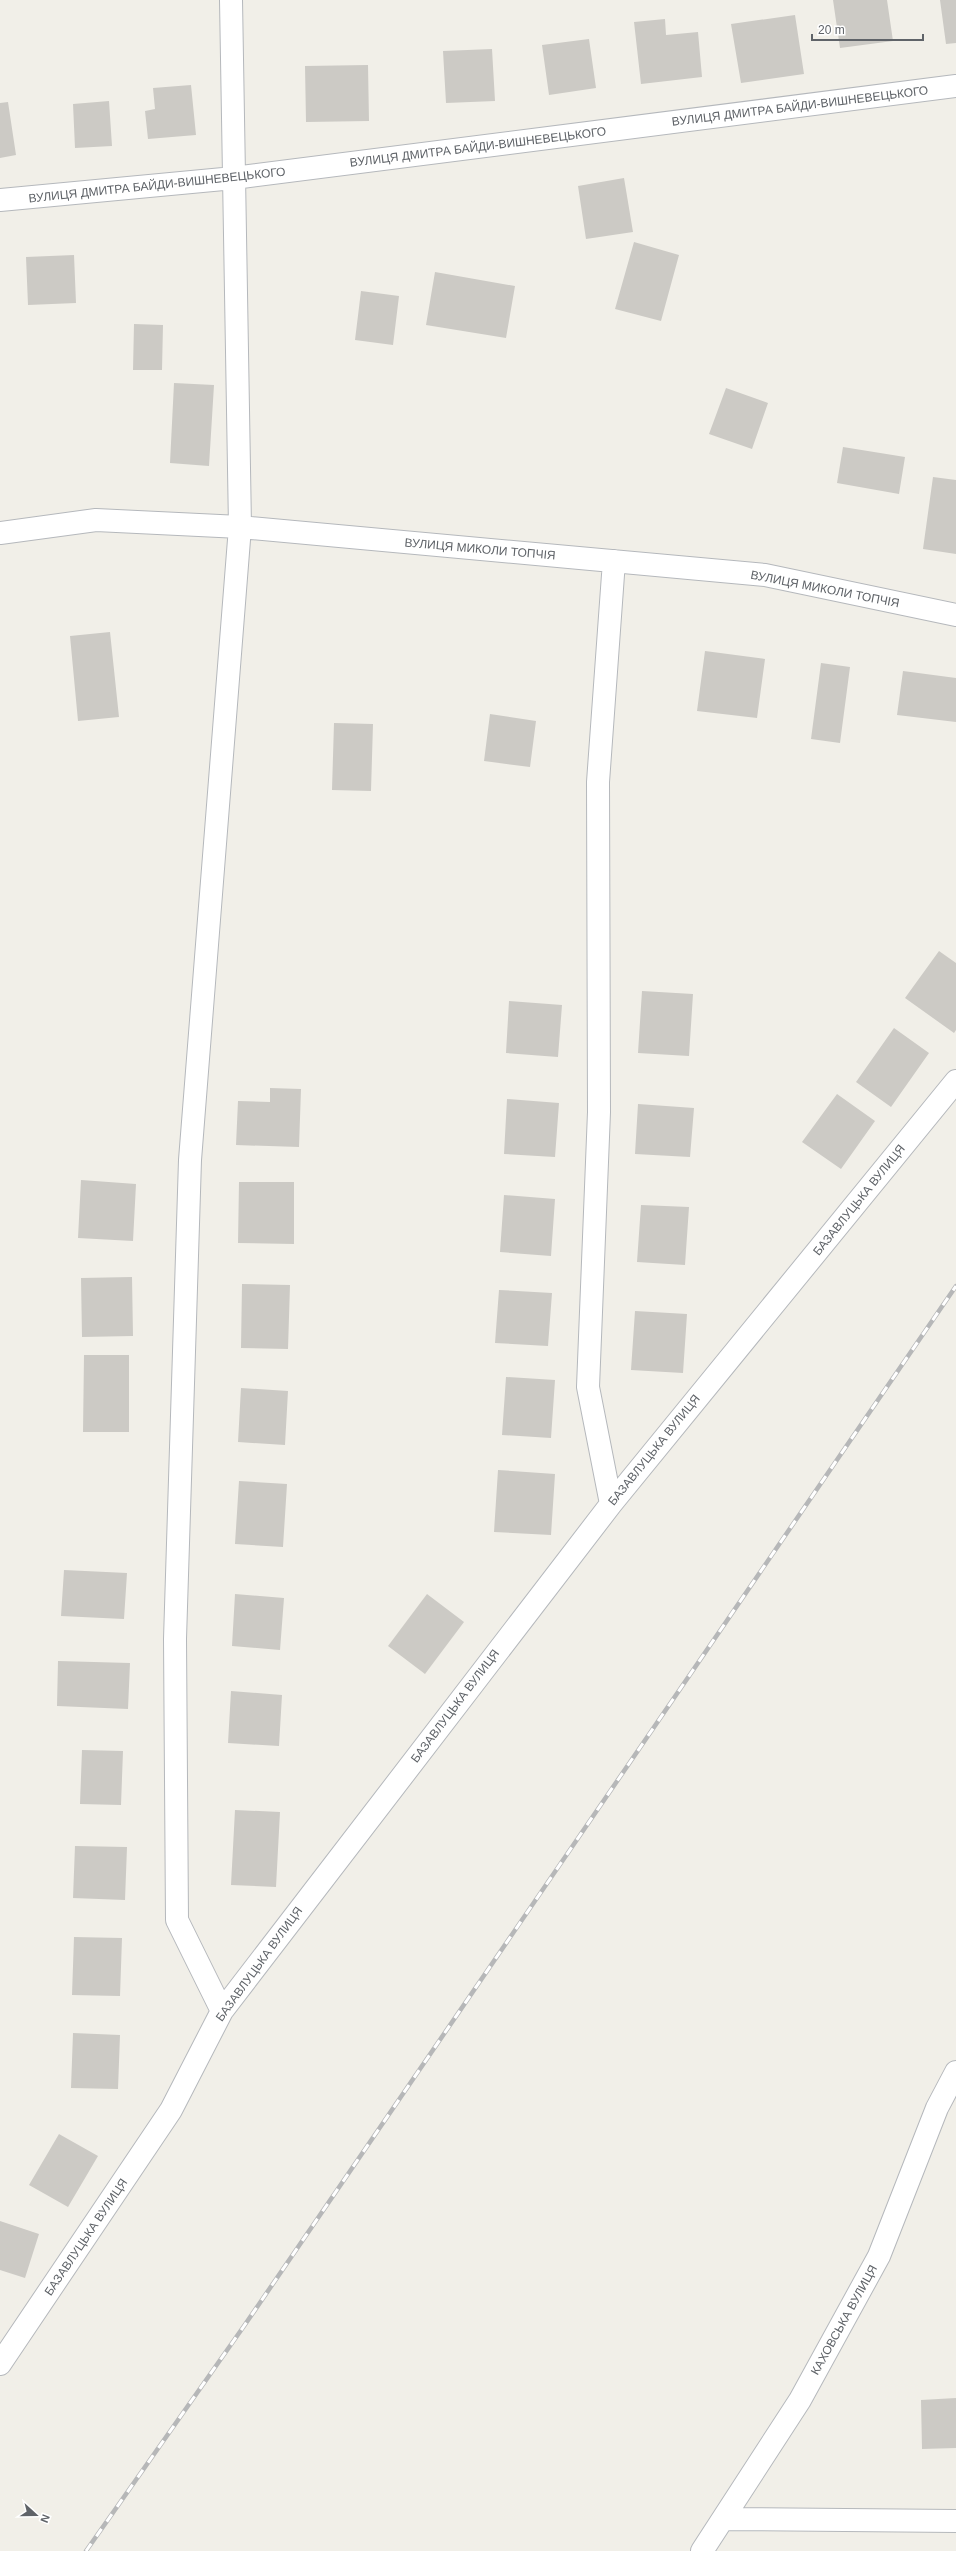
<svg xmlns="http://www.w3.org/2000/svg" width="956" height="2551" font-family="Helvetica,sans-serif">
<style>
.building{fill:#cccac5}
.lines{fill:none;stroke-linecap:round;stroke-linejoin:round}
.minor-casing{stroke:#b5b8bc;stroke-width:24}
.minor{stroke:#fff;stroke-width:22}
.rail-casing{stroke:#b6b7b8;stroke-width:4.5}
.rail{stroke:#fff;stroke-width:3;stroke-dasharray:9;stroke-linecap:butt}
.labels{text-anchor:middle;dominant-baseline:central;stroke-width:3;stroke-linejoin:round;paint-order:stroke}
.street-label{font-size:12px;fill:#5f6368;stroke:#fff}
</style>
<rect width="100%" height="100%" fill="#f1efe8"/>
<!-- building -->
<path class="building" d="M 833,0 L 887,0 L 893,41 L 840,48 Z
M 940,0 L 956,0 L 956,43 L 946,44 Z
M 795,15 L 804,74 L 741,83 L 731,24 Z
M 665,19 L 666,35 L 698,32 L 702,77 L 641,84 L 634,22 Z
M 589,39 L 596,88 L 549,95 L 542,45 Z
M 492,49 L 495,101 L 446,103 L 443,51 Z
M 368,65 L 369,121 L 306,122 L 305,66 Z
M 191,85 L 196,135 L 148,139 L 145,111 L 155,109 L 153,88 Z
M 109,101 L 112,146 L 75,148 L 73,104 Z
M 8,102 L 16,155 L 0,158 L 0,103 Z
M 624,178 L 633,232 L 586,239 L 578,186 Z
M 634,242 L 679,255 L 661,321 L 615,309 Z
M 74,255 L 76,303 L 28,305 L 26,257 Z
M 435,272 L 515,286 L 506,338 L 426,325 Z
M 361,291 L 399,296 L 393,345 L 355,340 Z
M 134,324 L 163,325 L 162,370 L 133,370 Z
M 174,383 L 214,385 L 209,466 L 170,463 Z
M 726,388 L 768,403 L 752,449 L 709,434 Z
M 843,447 L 905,457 L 899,494 L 837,483 Z
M 933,477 L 956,480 L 956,554 L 923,549 Z
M 110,632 L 119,717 L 78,721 L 70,636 Z
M 705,651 L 765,659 L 757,718 L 697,711 Z
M 821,663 L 850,667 L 840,743 L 811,739 Z
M 903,671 L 956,678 L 956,722 L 897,715 Z
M 490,714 L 536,721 L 530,767 L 484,761 Z
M 334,723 L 373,724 L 371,791 L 332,790 Z
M 939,951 L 956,963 L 956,1030 L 954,1033 L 905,998 Z
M 642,991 L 693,994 L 689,1056 L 638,1053 Z
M 509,1001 L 562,1005 L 558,1057 L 506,1053 Z
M 894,1028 L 929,1053 L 891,1107 L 856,1082 Z
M 270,1088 L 301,1089 L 299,1147 L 236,1145 L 238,1101 L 270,1102 Z
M 837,1094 L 875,1121 L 841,1169 L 802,1142 Z
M 507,1099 L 559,1103 L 555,1157 L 504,1154 Z
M 638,1104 L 694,1108 L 690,1157 L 635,1154 Z
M 81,1180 L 136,1184 L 133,1241 L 78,1238 Z
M 239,1182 L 294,1182 L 294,1244 L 238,1243 Z
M 504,1195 L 555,1199 L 551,1256 L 500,1252 Z
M 641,1205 L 689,1207 L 685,1265 L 637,1262 Z
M 132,1277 L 133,1336 L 82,1337 L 81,1278 Z
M 242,1284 L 290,1285 L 288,1349 L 241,1348 Z
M 499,1290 L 552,1293 L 548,1346 L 495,1343 Z
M 635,1311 L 687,1314 L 683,1373 L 631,1370 Z
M 84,1355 L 129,1355 L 129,1432 L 83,1432 Z
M 506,1377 L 555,1380 L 551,1438 L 502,1435 Z
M 241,1388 L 288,1391 L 285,1445 L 238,1442 Z
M 498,1470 L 555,1474 L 551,1535 L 494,1532 Z
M 239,1481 L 287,1484 L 283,1547 L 235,1544 Z
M 64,1570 L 127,1573 L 124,1619 L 61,1616 Z
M 235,1594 L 284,1598 L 280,1650 L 232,1646 Z
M 427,1594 L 464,1622 L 425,1674 L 388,1646 Z
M 58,1661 L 130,1663 L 128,1709 L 57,1706 Z
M 231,1691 L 282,1695 L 279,1746 L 228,1743 Z
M 82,1750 L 123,1751 L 121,1805 L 80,1804 Z
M 235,1810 L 280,1812 L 276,1887 L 231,1885 Z
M 75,1846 L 127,1847 L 125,1900 L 73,1898 Z
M 74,1937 L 122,1938 L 120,1996 L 72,1995 Z
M 73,2033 L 120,2035 L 118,2089 L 71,2088 Z
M 59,2134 L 98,2156 L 68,2207 L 29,2185 Z
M 0,2221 L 39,2234 L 25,2278 L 0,2270 Z
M 956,2398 L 956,2448 L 922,2449 L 921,2400 Z"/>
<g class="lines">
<!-- minor casing -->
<g class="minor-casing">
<path id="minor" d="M 0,200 L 234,178 L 956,86
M 0,533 L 96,520 L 240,527 L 765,575 L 956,615
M 611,1504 L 588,1387 L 599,1112 L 598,782 L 614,561
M 222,2011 L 177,1920 L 175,1639 L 190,1160 L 240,527 L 231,0
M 0,2364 L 171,2110 L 222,2011 L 611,1504 L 956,1081
M 725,2519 L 956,2521
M 702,2551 L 800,2400 L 879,2256 L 937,2108 L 956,2072"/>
</g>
<!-- minor -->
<use href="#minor" class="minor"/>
<!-- rail casing -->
<g class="rail-casing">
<path id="rail" d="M 86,2551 L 244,2326 L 956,1286"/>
</g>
<!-- rail -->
<use href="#rail" class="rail"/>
</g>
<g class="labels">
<!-- street labels -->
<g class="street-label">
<text transform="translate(800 106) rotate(-7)">ВУЛИЦЯ ДМИТРА БАЙДИ-ВИШНЕВЕЦЬКОГО</text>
<text transform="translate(478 147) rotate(-7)">ВУЛИЦЯ ДМИТРА БАЙДИ-ВИШНЕВЕЦЬКОГО</text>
<text transform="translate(157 185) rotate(-6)">ВУЛИЦЯ ДМИТРА БАЙДИ-ВИШНЕВЕЦЬКОГО</text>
<text transform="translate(480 549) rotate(5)">ВУЛИЦЯ МИКОЛИ ТОПЧІЯ</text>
<text transform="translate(825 589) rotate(11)">ВУЛИЦЯ МИКОЛИ ТОПЧІЯ</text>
<text transform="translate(859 1200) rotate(-51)">БАЗАВЛУЦЬКА ВУЛИЦЯ</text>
<text transform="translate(654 1450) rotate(-51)">БАЗАВЛУЦЬКА ВУЛИЦЯ</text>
<text transform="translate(455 1706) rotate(-53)">БАЗАВЛУЦЬКА ВУЛИЦЯ</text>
<text transform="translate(259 1964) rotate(-54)">БАЗАВЛУЦЬКА ВУЛИЦЯ</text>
<text transform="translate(86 2237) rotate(-56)">БАЗАВЛУЦЬКА ВУЛИЦЯ</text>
<text transform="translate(844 2320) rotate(-61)">КАХОВСЬКА ВУЛИЦЯ</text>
</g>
</g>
<!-- north arrow -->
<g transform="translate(36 2515) rotate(111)" stroke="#ffffff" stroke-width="3" paint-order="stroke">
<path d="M0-3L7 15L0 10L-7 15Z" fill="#5f6368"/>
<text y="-6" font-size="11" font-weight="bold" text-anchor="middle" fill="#5f6368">N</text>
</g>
<!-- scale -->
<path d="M812 34v6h111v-6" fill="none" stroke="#5f6368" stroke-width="2"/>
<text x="818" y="34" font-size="12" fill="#5f6368" stroke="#ffffff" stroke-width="3" paint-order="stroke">20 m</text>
</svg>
